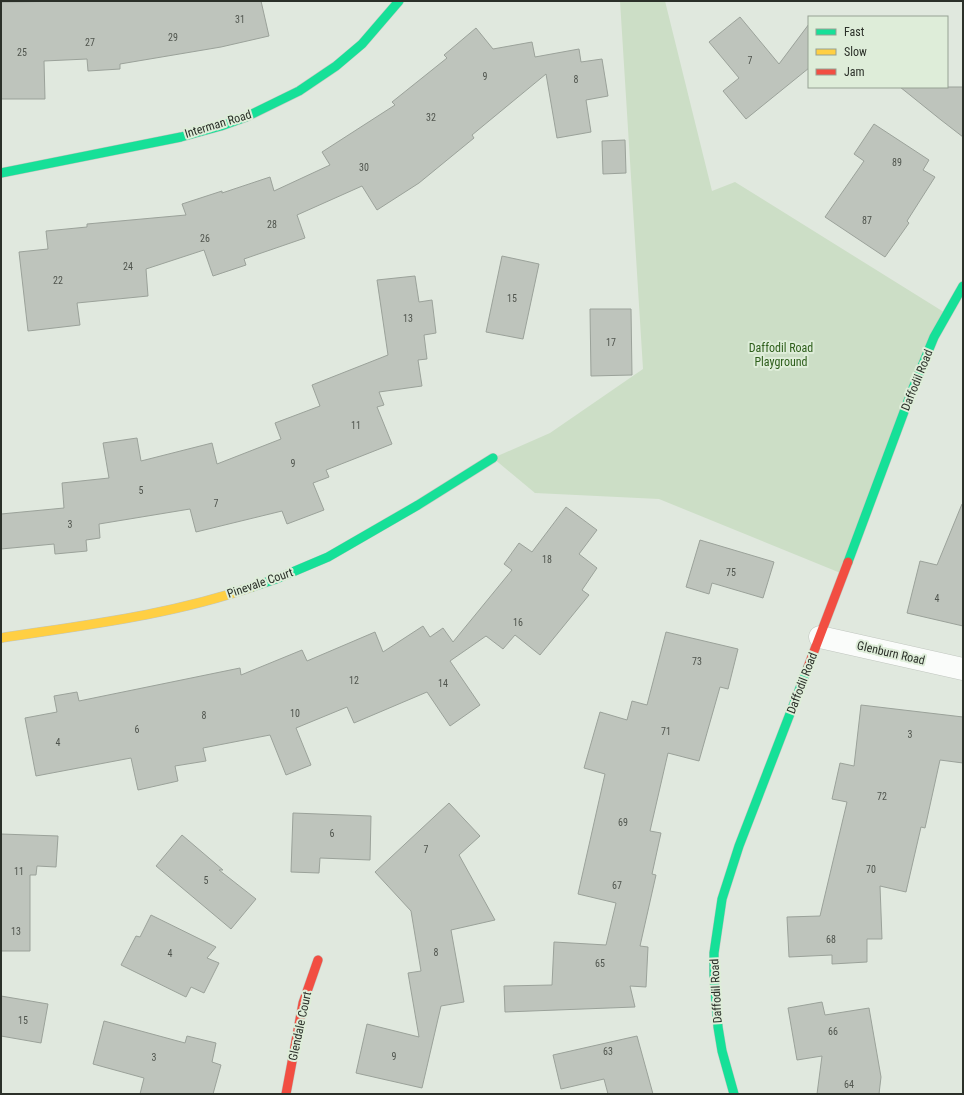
<svg xmlns="http://www.w3.org/2000/svg" width="964" height="1095" font-family="'Roboto Condensed',sans-serif">
<style>
.green{fill:#ccdec6}
.building{fill:#bec4bc;stroke:#9ba29a}
.lines{fill:none;stroke-linecap:round;stroke-linejoin:round}
.street-casing{stroke:#c0c6bf;stroke-width:23}
.fast-casing{stroke:#c0c6bf;stroke-width:10}
.slow-casing{stroke:#c0c6bf;stroke-width:10}
.jam-casing{stroke:#c0c6bf;stroke-width:10}
.street{stroke:#fafcfa;stroke-width:22}
.fast{stroke:#16e098;stroke-width:9}
.slow{stroke:#ffcf43;stroke-width:9}
.jam{stroke:#f24e42;stroke-width:9}
.labels{text-anchor:middle;dominant-baseline:central;stroke-width:4;stroke-linejoin:round;paint-order:stroke}
.number-label{font-size:10px;fill:#50554e}
.street-label{font-size:12px;fill:#2b3029;stroke:#deedd9}
.park-label{font-size:12px;fill:#2d5e1b;stroke:#deedd9}
</style>
<rect width="100%" height="100%" fill="#e0e8de"/>
<!-- green -->
<path class="green" d="M 620,1 L 665,1 L 712,191 L 735,182 L 947,314 L 843,574 L 659,499 L 535,493 L 493,458 L 550,433 L 643,369 Z"/>
<!-- building -->
<path class="building" d="M 81,1 L 261,1 L 269,36 L 221,47 L 120,64 L 120,69 L 88,71 L 87,59 L 44,61 L 45,99 L 1,99 L 1,2 Z
M 740,17 L 779,64 L 809,24 L 809,68 L 746,119 L 723,91 L 739,78 L 709,42 Z
M 476,28 L 493,49 L 532,42 L 535,57 L 579,49 L 581,62 L 602,59 L 608,96 L 586,100 L 591,132 L 557,138 L 546,74 L 472,135 L 474,138 L 419,183 L 377,210 L 362,186 L 297,215 L 305,238 L 244,259 L 246,265 L 213,276 L 204,250 L 146,269 L 148,296 L 77,303 L 80,325 L 28,331 L 19,252 L 48,249 L 46,231 L 87,227 L 87,224 L 186,215 L 182,204 L 222,191 L 222,193 L 270,177 L 274,191 L 330,165 L 322,152 L 395,105 L 392,102 L 447,58 L 444,55 Z
M 900,87 L 963,87 L 963,137 L 941,120 Z
M 874,124 L 929,160 L 923,170 L 935,177 L 907,221 L 909,223 L 885,257 L 825,217 L 864,161 L 854,154 Z
M 625,140 L 626,173 L 603,174 L 602,141 Z
M 502,256 L 539,264 L 523,339 L 486,332 Z
M 415,276 L 419,302 L 432,300 L 436,333 L 424,335 L 427,359 L 418,360 L 422,386 L 379,392 L 384,405 L 377,407 L 392,444 L 326,470 L 329,477 L 313,483 L 324,510 L 287,524 L 282,511 L 196,532 L 190,509 L 99,524 L 100,538 L 86,540 L 87,551 L 55,554 L 54,544 L 1,549 L 1,514 L 64,508 L 62,483 L 109,478 L 103,443 L 137,438 L 141,461 L 212,443 L 217,464 L 281,439 L 275,423 L 320,406 L 312,385 L 388,355 L 377,280 Z
M 590,309 L 631,309 L 632,375 L 591,376 Z
M 962,504 L 963,504 L 963,626 L 907,613 L 920,561 L 937,565 Z
M 566,507 L 597,530 L 579,554 L 597,568 L 582,590 L 589,595 L 540,655 L 515,635 L 503,649 L 486,636 L 450,661 L 480,705 L 450,726 L 427,692 L 354,723 L 347,707 L 296,728 L 311,765 L 286,775 L 270,735 L 203,748 L 206,761 L 175,766 L 178,781 L 138,790 L 131,758 L 36,776 L 25,718 L 57,712 L 54,696 L 77,692 L 79,701 L 240,668 L 241,675 L 302,650 L 307,661 L 375,632 L 383,652 L 423,626 L 430,637 L 443,628 L 453,642 L 512,570 L 504,564 L 519,543 L 532,552 Z
M 700,540 L 774,562 L 763,598 L 712,583 L 709,594 L 686,587 Z
M 666,632 L 738,649 L 728,689 L 720,687 L 699,761 L 668,753 L 650,831 L 661,833 L 652,874 L 656,875 L 640,946 L 648,947 L 646,987 L 630,986 L 635,1007 L 505,1012 L 504,986 L 552,985 L 554,942 L 606,945 L 616,903 L 578,894 L 605,774 L 584,768 L 600,712 L 627,720 L 632,701 L 647,705 Z
M 861,705 L 963,717 L 963,763 L 940,760 L 925,828 L 921,827 L 906,892 L 880,886 L 882,939 L 867,939 L 867,962 L 832,964 L 832,955 L 789,957 L 787,917 L 820,916 L 847,802 L 832,799 L 840,763 L 854,766 Z
M 449,803 L 480,836 L 459,855 L 495,920 L 451,930 L 464,1002 L 441,1006 L 422,1088 L 356,1073 L 367,1024 L 419,1037 L 408,973 L 421,971 L 411,911 L 375,872 Z
M 293,813 L 371,816 L 370,860 L 320,858 L 319,873 L 291,872 Z
M 1,834 L 58,836 L 56,867 L 37,866 L 36,875 L 30,875 L 30,951 L 1,951 Z
M 182,835 L 223,870 L 219,870 L 256,899 L 231,929 L 156,866 Z
M 151,915 L 216,947 L 207,958 L 219,963 L 204,993 L 191,987 L 186,997 L 121,965 L 136,936 L 140,937 Z
M 1,996 L 48,1004 L 41,1043 L 1,1036 Z
M 822,1002 L 825,1015 L 869,1008 L 881,1077 L 879,1094 L 817,1094 L 822,1056 L 797,1060 L 788,1008 Z
M 104,1021 L 185,1043 L 187,1036 L 216,1043 L 212,1062 L 221,1065 L 213,1094 L 140,1094 L 144,1078 L 93,1064 Z
M 637,1036 L 653,1094 L 608,1094 L 604,1079 L 561,1089 L 553,1055 Z"/>
<g class="lines">
<!-- street casing -->
<g class="street-casing">
<path id="street" d="M 820,637 L 963,669"/>
</g>
<!-- fast casing -->
<g class="fast-casing">
<path id="fast" d="M 1,173 L 181,137 L 221,126 L 246,117 L 299,91 L 336,66 L 362,44 L 399,1
M 848,562 L 911,393 L 934,337 L 963,286
M 252,587 L 276,579 L 328,557 L 418,505 L 493,458
M 734,1094 L 722,1051 L 718,1027 L 714,977 L 714,953 L 722,899 L 739,846 L 808,667"/>
</g>
<!-- slow casing -->
<g class="slow-casing">
<path id="slow" d="M 1,638 C 85,625 171,615 252,587"/>
</g>
<!-- jam casing -->
<g class="jam-casing">
<path id="jam" d="M 808,667 L 848,562
M 286,1094 L 303,1003 L 318,960"/>
</g>
<!-- street -->
<use href="#street" class="street"/>
<!-- fast -->
<use href="#fast" class="fast"/>
<!-- slow -->
<use href="#slow" class="slow"/>
<!-- jam -->
<use href="#jam" class="jam"/>
</g>
<g class="labels">
<!-- number labels -->
<g class="number-label">
<text x="240" y="19">31</text>
<text x="173" y="37">29</text>
<text x="90" y="42">27</text>
<text x="22" y="52">25</text>
<text x="750" y="60">7</text>
<text x="485" y="76">9</text>
<text x="576" y="79">8</text>
<text x="431" y="117">32</text>
<text x="897" y="162">89</text>
<text x="364" y="167">30</text>
<text x="867" y="220">87</text>
<text x="272" y="224">28</text>
<text x="205" y="238">26</text>
<text x="128" y="266">24</text>
<text x="58" y="280">22</text>
<text x="512" y="298">15</text>
<text x="408" y="318">13</text>
<text x="611" y="342">17</text>
<text x="356" y="425">11</text>
<text x="293" y="463">9</text>
<text x="141" y="490">5</text>
<text x="216" y="503">7</text>
<text x="70" y="524">3</text>
<text x="547" y="559">18</text>
<text x="731" y="572">75</text>
<text x="937" y="598">4</text>
<text x="518" y="622">16</text>
<text x="697" y="661">73</text>
<text x="354" y="680">12</text>
<text x="443" y="683">14</text>
<text x="295" y="713">10</text>
<text x="204" y="715">8</text>
<text x="137" y="729">6</text>
<text x="666" y="731">71</text>
<text x="910" y="734">3</text>
<text x="58" y="742">4</text>
<text x="882" y="796">72</text>
<text x="623" y="822">69</text>
<text x="332" y="833">6</text>
<text x="426" y="849">7</text>
<text x="871" y="869">70</text>
<text x="19" y="871">11</text>
<text x="206" y="880">5</text>
<text x="617" y="885">67</text>
<text x="16" y="931">13</text>
<text x="831" y="939">68</text>
<text x="436" y="952">8</text>
<text x="170" y="953">4</text>
<text x="600" y="963">65</text>
<text x="23" y="1020">15</text>
<text x="833" y="1031">66</text>
<text x="608" y="1051">63</text>
<text x="394" y="1056">9</text>
<text x="154" y="1057">3</text>
<text x="849" y="1084">64</text>
</g>
<!-- street labels -->
<g class="street-label">
<text transform="translate(218 124) rotate(-17)">Interman Road</text>
<text transform="translate(917 380) rotate(-68)">Daffodil Road</text>
<text transform="translate(260 583) rotate(-19)">Pinevale Court</text>
<text transform="translate(891 653) rotate(13)">Glenburn Road</text>
<text transform="translate(802 683) rotate(-69)">Daffodil Road</text>
<text transform="translate(716 991) rotate(-93)">Daffodil Road</text>
<text transform="translate(300 1026) rotate(-78)">Glendale Court</text>
</g>
<!-- park labels -->
<g class="park-label">
<text x="781" y="348">Daffodil Road<tspan x="781" dy="14">Playground</tspan></text>
</g>
</g>
<!-- border -->
<rect width="964" height="1095" fill="none" stroke="#2b3029" stroke-width="4"/>
<!-- legend -->
<rect x="808" y="16" width="140" height="72" fill="#deedd9" stroke="#96a193"/>
<rect x="816" y="29" width="20" height="6" fill="#16e098" stroke="#96a193"/>
<text x="844" y="36" font-size="12" fill="#2b3029">Fast</text>
<rect x="816" y="49" width="20" height="6" fill="#ffcf43" stroke="#96a193"/>
<text x="844" y="56" font-size="12" fill="#2b3029">Slow</text>
<rect x="816" y="69" width="20" height="6" fill="#f24e42" stroke="#96a193"/>
<text x="844" y="76" font-size="12" fill="#2b3029">Jam</text>
</svg>
